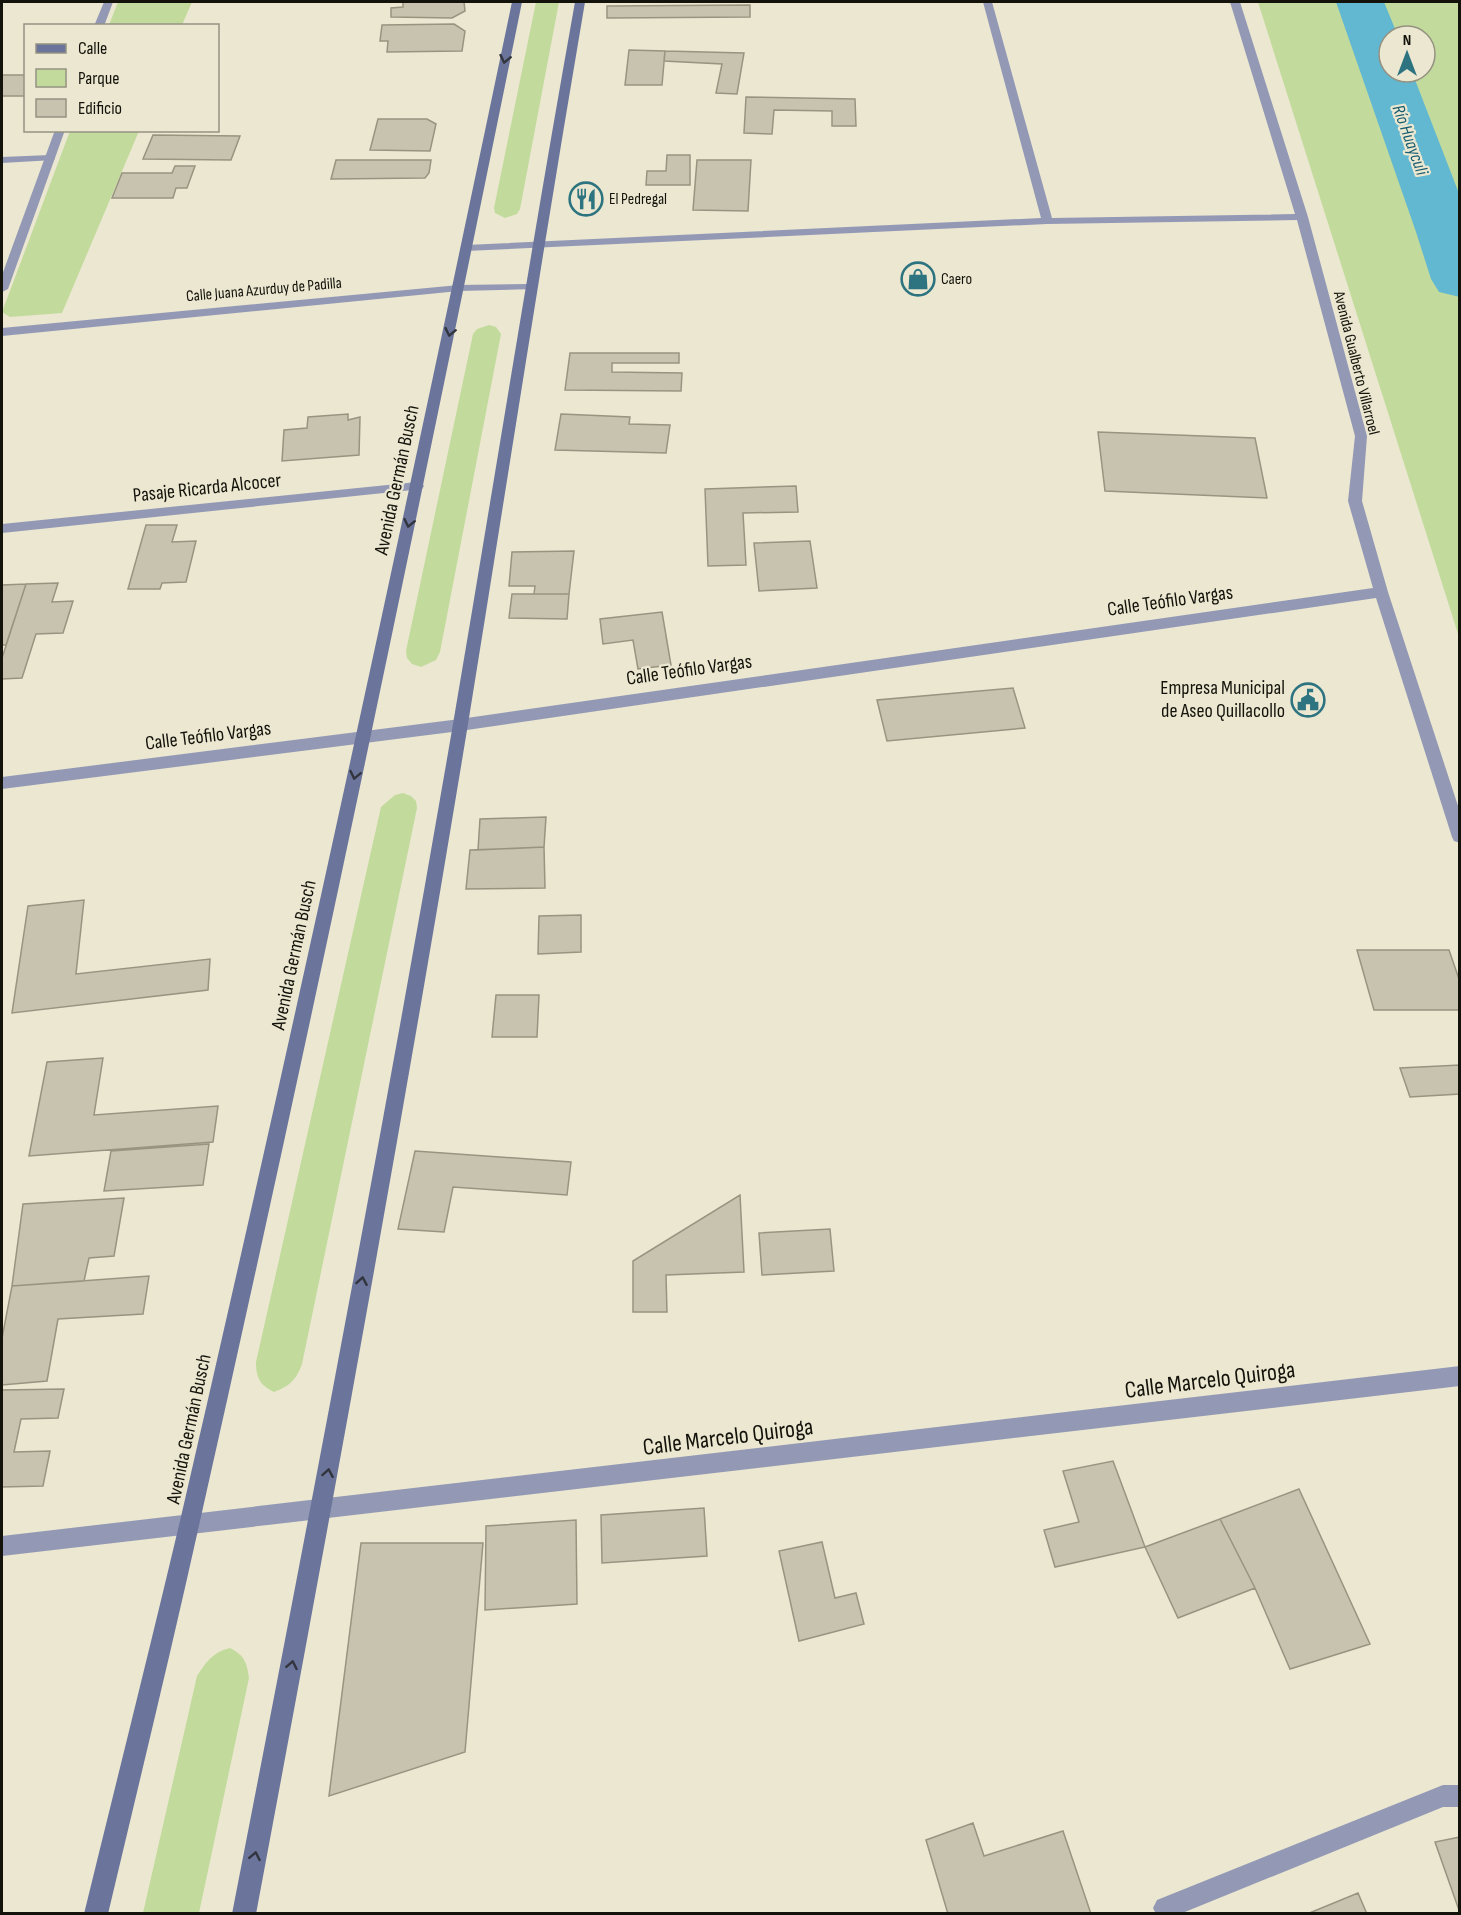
<svg xmlns="http://www.w3.org/2000/svg" width="1461" height="1915" font-family="'Sofia Sans Condensed',sans-serif">
<style>
.green{fill:#c2db9c;fill-rule:evenodd}
.lines{fill:none;stroke-linecap:round;stroke-linejoin:round}
.river{fill:#62b7d1;fill-rule:evenodd}
.building{fill:#c8c3ae;stroke:#999480;stroke-width:1.5}
.service{fill:#9399b5;fill-rule:evenodd}
.minor{fill:#9399b5;fill-rule:evenodd}
.secondary{fill:#6b749b;fill-rule:evenodd}
.oneway{stroke:#32353d}
.labels{text-anchor:middle;dominant-baseline:central;stroke-width:4.5;stroke-linejoin:round;paint-order:stroke}
.far-poi-label{font-size:16px;fill:#14130b;stroke:#ebe7d1;text-anchor:start}
.far-street-label{font-size:16px;fill:#14130b;stroke:#ebe7d1}
.far-water-label{font-size:18px;font-style:italic;fill:#175d70;stroke:#ebe7d1}
.street-label{font-size:20px;fill:#14130b;stroke:#ebe7d1}
.poi-label{font-size:20px;fill:#14130b;stroke:#ebe7d1;text-anchor:end}
.near-street-label{font-size:24px;fill:#14130b;stroke:#ebe7d1}
</style>
<rect width="100%" height="100%" fill="#ebe7d1"/>
<!-- green -->
<path class="green" d="M 118,2 L 192,2 L 182,25 L 109,25 Z
M 536,2 L 559,2 L 520,209 L 517,214 L 505,218 L 495,213 L 494,208 Z
M 1258,2 L 1459,2 L 1459,637 ZM 1389,36 L 1425,36 L 1425,72 L 1389,72 Z
M 70,131 L 139,131 L 62,313 L 10,317 L 2,312 Z
M 489,325 L 496,327 L 501,334 L 440,652 L 436,660 L 421,667 L 412,664 L 407,658 L 406,651 L 473,334 L 477,329 Z
M 403,793 L 411,796 L 416,801 L 417,808 L 302,1364 C 296,1380 290,1386 274,1392 C 260,1385 256,1378 256,1362 L 381,807 L 395,795 Z
M 230,1648 C 244,1655 247,1662 249,1678 L 199,1913 L 143,1913 L 197,1676 C 206,1662 213,1652 230,1648 Z"/>
<g class="lines">
<!-- river -->
<path class="river" d="M 1336,2 L 1384,2 L 1398,36 L 1389,36 L 1389,72 L 1412,72 L 1460,196 L 1460,297 L 1439,292 L 1431,279 L 1416,232 Z"/>
</g>
<!-- building -->
<path class="building" d="M 403,2 L 464,2 L 465,11 L 452,18 L 391,17 L 391,8 L 403,7 Z
M 750,5 L 750,17 L 607,18 L 607,6 Z
M 454,24 L 465,31 L 462,51 L 387,52 L 388,41 L 380,41 L 382,25 Z
M 629,50 L 665,51 L 662,85 L 625,85 Z
M 665,51 L 744,53 L 737,94 L 716,93 L 722,64 L 664,61 Z
M 2,75 L 26,75 L 26,96 L 2,96 Z
M 746,97 L 855,99 L 856,126 L 832,126 L 832,111 L 774,110 L 772,134 L 744,133 Z
M 378,119 L 427,119 L 436,124 L 430,151 L 370,150 Z
M 153,135 L 240,136 L 231,160 L 143,159 Z
M 667,155 L 690,155 L 690,185 L 646,185 L 647,171 L 666,171 Z
M 336,160 L 431,160 L 429,173 L 425,178 L 331,179 Z
M 697,160 L 751,160 L 748,211 L 693,210 Z
M 175,166 L 195,166 L 187,188 L 176,188 L 173,198 L 112,198 L 122,173 L 172,173 Z
M 570,353 L 679,353 L 679,363 L 612,363 L 612,372 L 682,373 L 681,391 L 565,390 Z
M 348,414 L 348,420 L 360,417 L 359,455 L 282,461 L 284,430 L 307,428 L 308,417 Z
M 561,414 L 630,417 L 629,424 L 670,425 L 666,453 L 555,450 Z
M 1098,432 L 1255,438 L 1267,498 L 1105,491 Z
M 796,486 L 798,512 L 743,513 L 746,565 L 708,566 L 705,489 Z
M 146,525 L 177,525 L 172,542 L 196,541 L 186,582 L 162,583 L 160,589 L 128,589 Z
M 810,541 L 817,588 L 759,591 L 754,543 Z
M 574,551 L 569,594 L 534,594 L 535,586 L 509,586 L 512,552 Z
M 58,583 L 52,602 L 73,601 L 63,633 L 36,634 L 22,678 L 2,679 L 2,658 L 26,584 Z
M 26,584 L 6,645 L 2,645 L 2,585 Z
M 512,594 L 569,594 L 567,619 L 509,618 Z
M 662,612 L 671,665 L 638,669 L 633,640 L 603,644 L 600,619 Z
M 1013,688 L 1025,728 L 887,741 L 877,700 Z
M 546,817 L 544,847 L 478,850 L 480,819 Z
M 544,847 L 545,888 L 466,889 L 470,850 Z
M 84,900 L 76,974 L 210,959 L 208,990 L 12,1013 L 28,906 Z
M 581,915 L 581,952 L 538,954 L 539,916 Z
M 1357,950 L 1449,950 L 1460,982 L 1460,1010 L 1374,1010 Z
M 496,995 L 539,995 L 537,1037 L 492,1037 Z
M 103,1058 L 94,1115 L 218,1106 L 213,1142 L 29,1156 L 47,1062 Z
M 1460,1065 L 1460,1094 L 1410,1097 L 1400,1068 Z
M 209,1144 L 203,1185 L 104,1191 L 111,1151 Z
M 415,1151 L 571,1162 L 567,1195 L 453,1187 L 444,1232 L 398,1229 Z
M 740,1195 L 744,1272 L 666,1275 L 667,1312 L 633,1312 L 633,1261 Z
M 124,1198 L 114,1256 L 89,1258 L 84,1281 L 12,1286 L 23,1204 Z
M 830,1229 L 834,1271 L 762,1275 L 759,1233 Z
M 149,1276 L 143,1314 L 58,1319 L 47,1381 L 2,1385 L 2,1338 L 12,1286 Z
M 64,1389 L 58,1418 L 21,1419 L 14,1452 L 50,1451 L 43,1486 L 2,1487 L 2,1390 Z
M 1113,1461 L 1145,1547 L 1055,1567 L 1044,1530 L 1079,1522 L 1063,1471 Z
M 1299,1489 L 1370,1644 L 1290,1669 L 1255,1588 L 1220,1519 Z
M 704,1508 L 707,1556 L 602,1563 L 601,1515 Z
M 1220,1519 L 1255,1588 L 1178,1618 L 1145,1547 Z
M 576,1520 L 577,1604 L 485,1610 L 486,1526 Z
M 822,1542 L 835,1598 L 856,1593 L 864,1624 L 799,1641 L 779,1551 Z
M 361,1543 L 483,1543 L 465,1752 L 329,1796 Z
M 973,1823 L 984,1856 L 1063,1831 L 1091,1914 L 948,1914 L 926,1840 Z
M 1460,1837 L 1460,1913 L 1435,1842 Z
M 1358,1893 L 1367,1914 L 1307,1914 Z"/>
<g class="lines">
<!-- service -->
<path class="service" d="M 50,155 L 55,158 L 54,160 L 2,163 L 2,157 Z"/>
<!-- minor -->
<path class="minor" d="M 104,2 L 113,2 L 104,26 L 94,26 Z
M 983,2 L 992,2 L 1052,218 L 1295,214 L 1230,2 L 1240,2 L 1308,217 L 1367,436 L 1362,501 L 1388,592 L 1460,812 L 1460,843 L 1454,841 L 1452,837 L 1376,598 L 460,731 L 2,789 L 2,777 L 460,719 L 1373,588 L 1348,501 L 1355,436 L 1297,220 L 1047,224 L 466,251 L 460,248 L 466,245 L 1041,218 Z
M 55,130 L 65,130 L 8,289 L 2,292 L 2,275 Z
M 530,284 L 534,285 L 534,289 L 459,291 L 2,336 L 2,328 L 459,285 Z
M 417,482 L 422,483 L 424,486 L 422,489 L 2,533 L 2,524 Z
M 1460,1366 L 1460,1386 L 2,1556 L 2,1536 Z
M 1443,1785 L 1460,1785 L 1460,1807 L 1443,1807 L 1180,1914 L 1156,1914 L 1153,1908 L 1157,1900 Z"/>
<!-- secondary -->
<path class="secondary" d="M 512,2 L 522,2 C 419,509 314,1016 200,1521 C 171,1652 139,1783 108,1914 L 84,1914 C 116,1783 149,1652 180,1521 C 297,1016 406,509 512,2 Z
M 575,2 L 585,2 C 544,242 507,483 468,724 C 403,1121 330,1518 256,1914 L 232,1914 C 309,1518 385,1121 453,724 C 494,483 532,242 575,2 Z"/>
</g>
<!-- one-way arrows -->
<defs><path id="oneway-chevron" d="M-2-3.5L2.5 0L-2 3.5" fill="none" stroke-width="1.6" stroke-linecap="round" stroke-linejoin="round" transform="scale(1.5)"/></defs>
<g class="oneway">
<use href="#oneway-chevron" transform="translate(505 59) rotate(102)"/>
<use href="#oneway-chevron" transform="translate(450 332) rotate(102)"/>
<use href="#oneway-chevron" transform="translate(409 523) rotate(102)"/>
<use href="#oneway-chevron" transform="translate(355 775) rotate(102)"/>
<use href="#oneway-chevron" transform="translate(362 1281) rotate(-80)"/>
<use href="#oneway-chevron" transform="translate(328 1473) rotate(-80)"/>
<use href="#oneway-chevron" transform="translate(292 1665) rotate(-79)"/>
<use href="#oneway-chevron" transform="translate(255 1856) rotate(-79)"/>
</g>
<!-- icons -->
<defs>
<g id="restaurant-ring" transform="scale(1.725)"><circle r="9.5" fill="#ebe7d1" stroke="#2d7480" stroke-width="1.5"/><path d="M-5-6h1v4h1v-4h1v4h1v-4h1v5L-1.5 .5V6h-2V.5L-5-1ZM5-6V6H3V1.5H1.5Q1.5-4 5-6Z" fill="#2d7480"/></g>
<g id="shop-ring" transform="scale(1.725)"><circle r="9.5" fill="#ebe7d1" stroke="#2d7480" stroke-width="1.5"/><path d="M-5-2.5h2.3a2.7 3.5 0 0 1 5.4 0H5L5.5 6h-11ZM-1.5-2.5h3a1.5 2.3 0 0 0-3 0Z" fill="#2d7480"/></g>
<g id="civic-ring" transform="scale(1.725)"><circle r="9.5" fill="#ebe7d1" stroke="#2d7480" stroke-width="1.5"/><path d="M-.6-6.5H3V-4.5H.6V-3L4-1V1h2V6H-6V1h2V-1L-.6-3ZM-1.2 2.5V6h2.4V2.5Z" fill="#2d7480"/></g>
</defs>
<g fill-rule="evenodd">
<use href="#restaurant-ring" x="586" y="199"/>
<use href="#shop-ring" x="918" y="279"/>
<use href="#civic-ring" x="1308" y="700"/>
</g>
<g class="labels">
<!-- far-poi labels -->
<g class="far-poi-label">
<text x="609" y="199">El Pedregal</text>
<text x="941" y="279">Caero</text>
</g>
<!-- far-street labels -->
<g class="far-street-label">
<text transform="translate(264 290) rotate(-5)">Calle Juana Azurduy de Padilla</text>
<text transform="translate(1356 363) rotate(76)">Avenida Gualberto Villarroel</text>
</g>
<!-- far-water labels -->
<g class="far-water-label">
<text transform="translate(1410 140) rotate(70)">Río Huayculi</text>
</g>
<!-- street labels -->
<g class="street-label">
<text transform="translate(397 480) rotate(-78)">Avenida Germán Busch</text>
<text transform="translate(207 488) rotate(-6)">Pasaje Ricarda Alcocer</text>
<text transform="translate(1170 601) rotate(-8)">Calle Teófilo Vargas</text>
<text transform="translate(689 670) rotate(-8)">Calle Teófilo Vargas</text>
<text transform="translate(208 736) rotate(-7)">Calle Teófilo Vargas</text>
<text transform="translate(294 955) rotate(-78)">Avenida Germán Busch</text>
<text transform="translate(189 1429) rotate(-78)">Avenida Germán Busch</text>
</g>
<!-- poi labels -->
<g class="poi-label">
<text x="1285" y="688">Empresa Municipal<tspan x="1285" dy="23">de Aseo Quillacollo</tspan></text>
</g>
<!-- near-street labels -->
<g class="near-street-label">
<text transform="translate(1210 1380) rotate(-7)">Calle Marcelo Quiroga</text>
<text transform="translate(728 1437) rotate(-7)">Calle Marcelo Quiroga</text>
</g>
</g>
<!-- border -->
<rect width="1461" height="1915" fill="none" stroke="#14130b" stroke-width="6"/>
<!-- legend -->
<rect x="24" y="24" width="195" height="108" fill="#ebe7d1" stroke="#959282" stroke-width="1.5"/>
<rect x="36" y="44" width="30" height="9" fill="#6b749b" stroke="#959282" stroke-width="1.5"/>
<text x="78" y="54" font-size="18" fill="#14130b">Calle</text>
<rect x="36" y="69" width="30" height="18" fill="#c2db9c" stroke="#959282" stroke-width="1.5"/>
<text x="78" y="84" font-size="18" fill="#14130b">Parque</text>
<rect x="36" y="99" width="30" height="18" fill="#c8c3ae" stroke="#959282" stroke-width="1.5"/>
<text x="78" y="114" font-size="18" fill="#14130b">Edificio</text>
<!-- north arrow -->
<g transform="translate(1407 54)"><circle r="28" fill="#ebe7d1" stroke="#959282" stroke-width="1.5"/>
<path d="M0-4.5L10 22L0 15L-10 22Z" fill="#2d7480"/>
<text y="-9" font-size="16" font-weight="bold" text-anchor="middle" fill="#14130b">N</text>
</g>
</svg>
